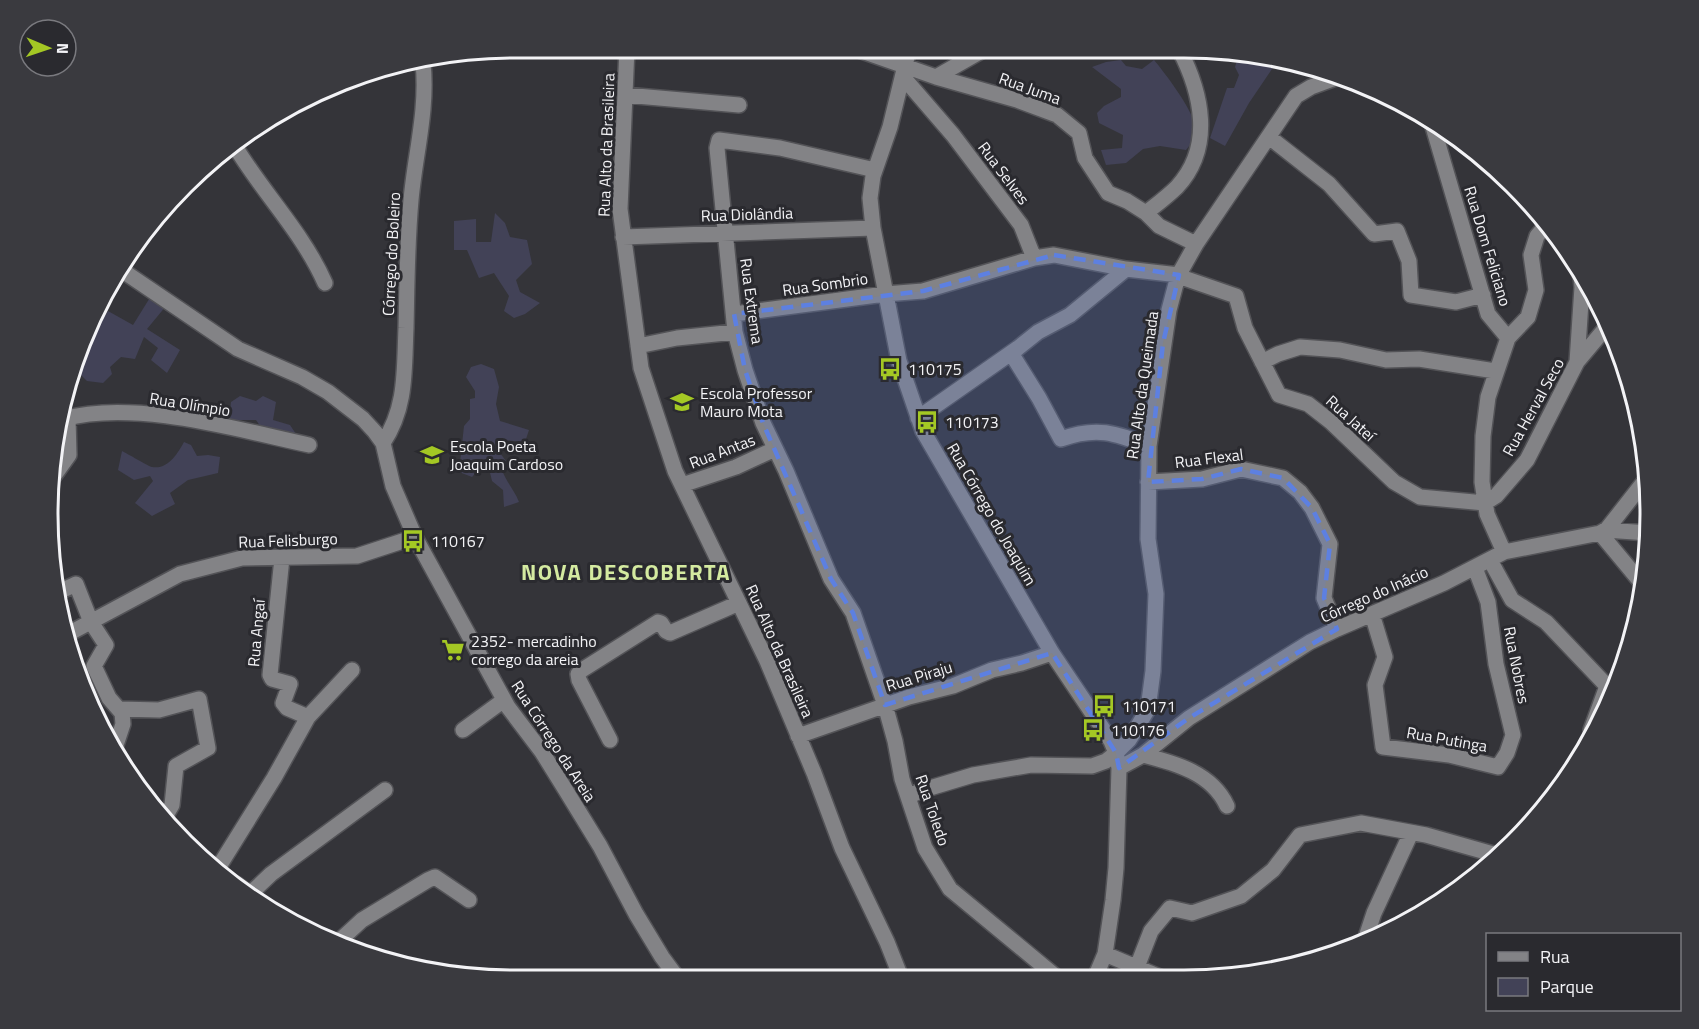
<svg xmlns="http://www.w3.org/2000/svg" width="1699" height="1029" font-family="'Titillium Web',sans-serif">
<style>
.green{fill:#424257}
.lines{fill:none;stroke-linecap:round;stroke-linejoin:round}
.minor-casing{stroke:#535357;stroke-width:18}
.minor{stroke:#838386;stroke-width:15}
.marked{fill:#5d80e1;fill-opacity:0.2;stroke:#5d80e1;stroke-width:4.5;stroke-dasharray:12 8;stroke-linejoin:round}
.labels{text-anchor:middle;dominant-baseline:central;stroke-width:6;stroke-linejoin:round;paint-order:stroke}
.street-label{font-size:16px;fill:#f3f3f6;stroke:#2a2a2f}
.poi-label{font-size:16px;fill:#f3f3f6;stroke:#2a2a2f;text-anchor:start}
.district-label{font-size:22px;font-weight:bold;letter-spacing:1.5px;fill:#d4eaa0;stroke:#2a2a2f}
.rim{fill:none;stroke:#f3f3f6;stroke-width:3}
</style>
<rect width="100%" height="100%" fill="#343439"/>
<!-- green -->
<path class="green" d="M 1239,54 L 1271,60 L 1274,66 L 1249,103 L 1225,146 L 1210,138 L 1227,88 L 1234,88 L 1239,75 L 1235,67 Z
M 1121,60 L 1126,66 L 1142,69 L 1154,60 C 1165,73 1192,109 1195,125 C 1197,135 1192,143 1186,150 L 1160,146 L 1143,149 L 1126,163 L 1106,165 L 1101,150 L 1122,148 L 1123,135 L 1099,123 L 1097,113 L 1104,106 L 1121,97 L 1121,89 L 1092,67 L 1106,62 Z
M 495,213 L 505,223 L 510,237 L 527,240 L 532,264 L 516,280 L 520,292 L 540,303 L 525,314 L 514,318 L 504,311 L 509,296 L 494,273 L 479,278 L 467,250 L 454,250 L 454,221 L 476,219 L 476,242 L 491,242 Z
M 151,296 L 166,306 L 147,329 L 180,350 L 167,373 L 151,360 L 158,348 L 144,337 L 135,359 L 121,357 L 110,367 L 112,374 L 103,383 L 87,381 L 80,374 L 92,337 L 108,311 L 133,325 Z
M 481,364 L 494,369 L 499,387 L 496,404 L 500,421 L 529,430 L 525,442 L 502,440 L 497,449 L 506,461 L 501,467 C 505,481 514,489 519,502 L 504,507 L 503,490 L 492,481 L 487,460 L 472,477 L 459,472 L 464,426 L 470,419 L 470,399 L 475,398 L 475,391 L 466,377 L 471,367 Z
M 240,396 L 256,401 L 263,396 L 276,402 L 273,420 L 290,425 L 296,434 L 265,433 L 256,420 L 229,420 L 231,402 Z
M 184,442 L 191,445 L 197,456 L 208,455 L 220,457 L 218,473 L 188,480 L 170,493 L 175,504 L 152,516 L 135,503 L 153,481 L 150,476 L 134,480 L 118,470 L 122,451 C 128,454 148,466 152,467 C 168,470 178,453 184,442 Z"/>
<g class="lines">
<!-- minor casing -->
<g class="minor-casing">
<path id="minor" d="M 627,48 L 620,209 L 641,368 L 675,471 L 767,661 L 814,773 L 842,848 L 887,942 L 902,980
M 853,48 L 936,77 L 1017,100 L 1057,115 L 1079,133 L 1085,158 L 1108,193 L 1127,201 L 1146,213 L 1159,226 L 1196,244
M 909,49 L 890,127 L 873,176 L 870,198 L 873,228 L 899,361 L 923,431 L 1052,653 L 1111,741 L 1116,753 L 1119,768 L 1116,868 L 1113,900 L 1105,954 L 1094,980
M 903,77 L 953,135 L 1021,225 L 1034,258
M 936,77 L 985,49
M 625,95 L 739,105
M 1431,120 L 1488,314 L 1508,338 L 1488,397 L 1483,436 L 1482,482 L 1487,514 L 1504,552
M 1269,137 L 1329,184 L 1374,234 L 1397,231 L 1409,261 L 1411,295 L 1456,302 L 1483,295
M 233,143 C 261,191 302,231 325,283
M 875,170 L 780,148 L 719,140 L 717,148 L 735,332 L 745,370 L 763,423 L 786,471 L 831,579 L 853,613 L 885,705 L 895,741 L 902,779 L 925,848 L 950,889 L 1060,980
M 1146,213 C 1156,205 1168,196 1177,187 C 1214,147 1202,93 1179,49
M 623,237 L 873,228
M 1572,256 L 1581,277 L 1582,287 L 1577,362
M 120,269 L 238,349 L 302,377 L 328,392 L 363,419 L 375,432 L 383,443 L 393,486 L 415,537 L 508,707 L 542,752 L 565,789 L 600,846 L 636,914 L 662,957 L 679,980
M 1178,276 L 1236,296 L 1245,328 L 1279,395 L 1308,404 L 1331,422 L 1394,482 L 1420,497 L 1485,503 L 1496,496 L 1527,460 L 1577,362 L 1609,324
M 734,314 L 885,294 L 923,291 L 1034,258 L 1054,255 L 1126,269
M 1508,338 L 1528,317 L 1536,290 L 1531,255 L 1537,236 L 1547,224
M 638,346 L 677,338 L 735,332
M 1011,353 L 1039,398 L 1061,439 C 1097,426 1115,433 1149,446
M 1262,362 L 1278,354 L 1300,347 L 1340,350 L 1386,360 L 1419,359 L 1495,371
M 918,418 L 1018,348 L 1038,332 L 1070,315 L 1126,269 L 1179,275
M 64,419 C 134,399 239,430 309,445
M 383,443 C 407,407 404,370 406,328 C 407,286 407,243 411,200 C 415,155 428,109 423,63
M 54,476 L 69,455 L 68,418
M 1148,482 L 1202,479 L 1241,469 L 1283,478 L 1300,492 L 1312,508 L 1330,544 L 1324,598 L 1337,629
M 682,485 L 736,467 L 775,449
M 1605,530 L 1649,533
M 1600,533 L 1644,586
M 282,558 L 270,675 L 272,679 L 290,684 L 283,703 L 287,708 L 308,717
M 1490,560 L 1512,600 L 1546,622 L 1607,686 L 1591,730 L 1592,736
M 61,591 L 76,584 L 91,622 L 106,645 L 94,666 L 109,698 L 122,713 L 123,724 L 116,745
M 1372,614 L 1385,657 L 1375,685 L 1383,747 L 1449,755 L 1498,767 L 1507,753 L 1513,735 L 1496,664 L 1488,602 L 1475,568
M 68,634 L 180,574 L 242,558 L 357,556 L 415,537
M 119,709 L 159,710 L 199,699 L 208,748 L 176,766 L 172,805 L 165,817
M 463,730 L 504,700
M 798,736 L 909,697 L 953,686 L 992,670 L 1022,663 L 1052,653
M 610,740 L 579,680 L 578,674 L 582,670 L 658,622 L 661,623 L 666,631 L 670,633 L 739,603
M 1143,755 C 1175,763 1212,773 1227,806
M 1119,768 L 1143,755 L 1189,718 L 1310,642 L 1337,629 L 1444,583 L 1504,552 L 1600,533 L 1607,529 L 1647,478
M 908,797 L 920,791 L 973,775 L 1031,765 L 1092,766 L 1106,761 L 1116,753 L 1129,740 L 1136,729 L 1148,709 L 1153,671 L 1156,594 L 1148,539 L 1149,446 L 1169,310 L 1178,276 L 1196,244 L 1296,96 L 1311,87 L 1341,76
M 218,868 L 274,778 L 308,717 L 352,670
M 236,884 L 269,909
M 250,894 L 271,874 L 385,790
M 337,943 L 362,920 L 428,880 L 435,877 L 469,900
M 1364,943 L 1374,913 L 1411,833
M 1105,954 L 1167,980
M 1137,967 L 1151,931 L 1170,908 L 1192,913 L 1241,896 L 1273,870 L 1300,835 L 1361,823 L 1426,835 L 1500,856"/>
</g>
<!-- minor -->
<use href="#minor" class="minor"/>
</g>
<!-- marked area -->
<path class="marked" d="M 1054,255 L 1179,275 L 1163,343 L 1148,482 L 1202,479 L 1241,469 L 1283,478 L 1312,508 L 1330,544 L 1324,598 L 1337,629 L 1189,718 L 1119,768 L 1116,753 L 1052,653 L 885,705 L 853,613 L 831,579 L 763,423 L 745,370 L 734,314 L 923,291 Z"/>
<!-- icons -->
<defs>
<g id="bus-bare" transform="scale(1.8)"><path d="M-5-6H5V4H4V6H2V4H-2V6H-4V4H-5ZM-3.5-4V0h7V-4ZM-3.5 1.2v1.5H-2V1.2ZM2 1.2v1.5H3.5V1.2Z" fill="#a4c824" stroke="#2a2a2f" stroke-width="2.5" paint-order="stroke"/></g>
<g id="school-bare" transform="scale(1.8)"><path d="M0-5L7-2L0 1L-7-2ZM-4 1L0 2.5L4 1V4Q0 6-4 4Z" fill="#a4c824" stroke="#2a2a2f" stroke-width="2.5" paint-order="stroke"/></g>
<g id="supermarket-bare" transform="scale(1.8)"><path d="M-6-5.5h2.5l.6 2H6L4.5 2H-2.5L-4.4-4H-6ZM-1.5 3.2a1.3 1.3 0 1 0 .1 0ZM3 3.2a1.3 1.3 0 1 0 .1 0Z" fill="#a4c824" stroke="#2a2a2f" stroke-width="2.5" paint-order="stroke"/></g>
</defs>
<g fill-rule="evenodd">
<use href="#bus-bare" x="890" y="369"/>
<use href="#school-bare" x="682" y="402"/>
<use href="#bus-bare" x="927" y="422"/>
<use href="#school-bare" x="432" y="455"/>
<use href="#bus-bare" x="413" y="541"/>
<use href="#supermarket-bare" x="453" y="650"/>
<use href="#bus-bare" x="1104" y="706"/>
<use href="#bus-bare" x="1093" y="730"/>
</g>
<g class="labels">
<!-- street labels -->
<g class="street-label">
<text transform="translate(1030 88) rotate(20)">Rua Juma</text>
<text transform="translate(606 145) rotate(-88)">Rua Alto da Brasileira</text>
<text transform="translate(1004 173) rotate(53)">Rua Selves</text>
<text transform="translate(747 214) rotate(-2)">Rua Diolândia</text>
<text transform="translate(1488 246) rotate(73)">Rua Dom Feliciano</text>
<text transform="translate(391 254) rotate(-87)">Córrego do Boleiro</text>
<text transform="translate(825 284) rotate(-8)">Rua Sombrio</text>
<text transform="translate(752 301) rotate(82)">Rua Extrema</text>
<text transform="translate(1142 385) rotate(-82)">Rua Alto da Queimada</text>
<text transform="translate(190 404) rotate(9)">Rua Olímpio</text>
<text transform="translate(1533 407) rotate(-61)">Rua Herval Seco</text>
<text transform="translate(1351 418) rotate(42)">Rua Jateí</text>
<text transform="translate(722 451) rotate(-21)">Rua Antas</text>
<text transform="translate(1209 458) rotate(-7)">Rua Flexal</text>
<text transform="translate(992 514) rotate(60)">Rua Córrego do Joaquim</text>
<text transform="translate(288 540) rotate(-2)">Rua Felisburgo</text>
<text transform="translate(1374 594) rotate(-24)">Córrego do Inácio</text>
<text transform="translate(256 633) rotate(-85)">Rua Angaí</text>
<text transform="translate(780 651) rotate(66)">Rua Alto da Brasileira</text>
<text transform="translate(1517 665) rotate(79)">Rua Nobres</text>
<text transform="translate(919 676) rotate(-17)">Rua Piraju</text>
<text transform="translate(1447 739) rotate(10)">Rua Putinga</text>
<text transform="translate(554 741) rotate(57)">Rua Córrego da Areia</text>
<text transform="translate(933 810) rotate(71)">Rua Toledo</text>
</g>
<!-- poi labels -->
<g class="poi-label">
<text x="908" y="369">110175</text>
<text x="700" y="393">Escola Professor<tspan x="700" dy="18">Mauro Mota</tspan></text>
<text x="945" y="422">110173</text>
<text x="450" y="446">Escola Poeta<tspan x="450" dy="18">Joaquim Cardoso</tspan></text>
<text x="431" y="541">110167</text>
<text x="471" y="641">2352- mercadinho<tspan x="471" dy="18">corrego da areia</tspan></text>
<text x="1122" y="706">110171</text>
<text x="1111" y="730">110176</text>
</g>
<!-- district labels -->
<g class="district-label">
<text x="626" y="572">NOVA DESCOBERTA</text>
</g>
</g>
<!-- crop -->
<path d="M0 0H1699V1029H0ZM514 58H1184A456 456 0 0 1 1640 514V514A456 456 0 0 1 1184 970H514A456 456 0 0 1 58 514V514A456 456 0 0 1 514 58Z" fill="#3a3a3f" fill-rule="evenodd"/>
<path class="rim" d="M514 58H1184A456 456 0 0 1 1640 514V514A456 456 0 0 1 1184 970H514A456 456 0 0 1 58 514V514A456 456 0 0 1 514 58Z"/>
<!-- legend -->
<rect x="1486" y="933" width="195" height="78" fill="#2a2a2f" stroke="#7a7a7f" stroke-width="1.5"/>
<rect x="1498" y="952" width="30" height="9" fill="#838386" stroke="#7a7a7f" stroke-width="1.5"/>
<text x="1540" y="963" font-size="18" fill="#f3f3f6">Rua</text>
<rect x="1498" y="978" width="30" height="18" fill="#424257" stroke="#7a7a7f" stroke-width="1.5"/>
<text x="1540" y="993" font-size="18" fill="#f3f3f6">Parque</text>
<!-- north arrow -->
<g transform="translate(48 48) rotate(92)"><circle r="28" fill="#2a2a2f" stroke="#7a7a7f" stroke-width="1.5"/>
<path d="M0-4.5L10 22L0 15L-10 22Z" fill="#a4c824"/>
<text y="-9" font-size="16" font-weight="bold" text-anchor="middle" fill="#f3f3f6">N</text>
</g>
</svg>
